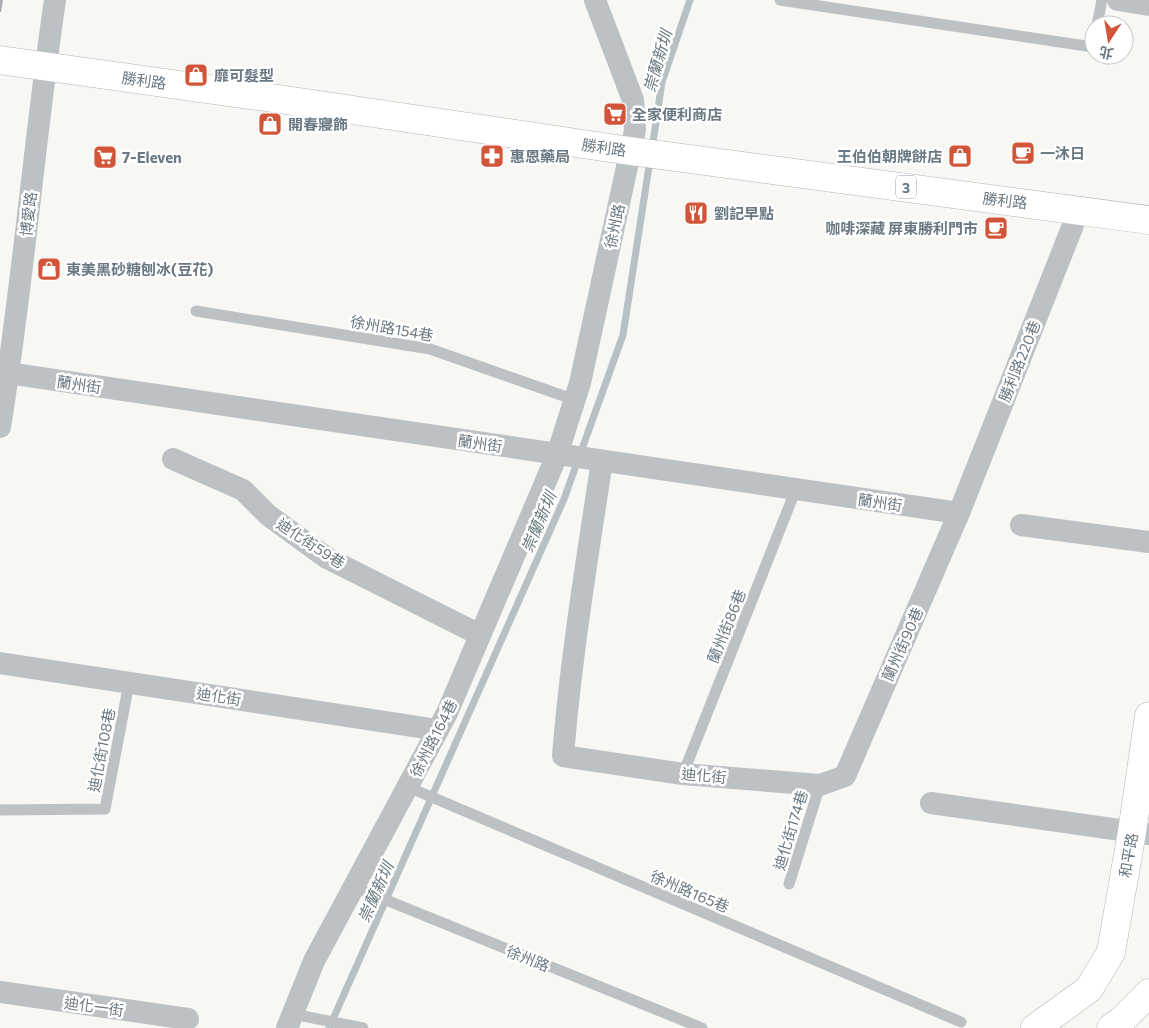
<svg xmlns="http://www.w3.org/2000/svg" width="1149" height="1028" font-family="Commissioner,'Noto Sans TC',sans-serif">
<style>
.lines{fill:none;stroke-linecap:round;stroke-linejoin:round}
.stream{stroke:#b5c1c4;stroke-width:7}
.building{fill:#a7adb3}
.secondary-casing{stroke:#afb5b9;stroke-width:29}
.primary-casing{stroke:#b0b5b8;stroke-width:29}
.lane{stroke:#bcc1c4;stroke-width:11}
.street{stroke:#bcc1c4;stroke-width:22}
.secondary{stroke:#fff;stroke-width:28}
.primary{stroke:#fff;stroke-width:28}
.labels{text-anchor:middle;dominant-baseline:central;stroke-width:5;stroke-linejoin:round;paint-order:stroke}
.shield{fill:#fff;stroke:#96a0a8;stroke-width:1}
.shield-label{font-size:14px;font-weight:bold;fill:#697882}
.poi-label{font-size:15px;font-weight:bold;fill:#697882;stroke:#fff;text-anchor:start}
.street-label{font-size:15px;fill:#697882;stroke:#fff}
.water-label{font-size:16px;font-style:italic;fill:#65787f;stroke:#fff}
</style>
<rect width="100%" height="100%" fill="#f7f7f4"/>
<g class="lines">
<!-- stream -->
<path class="stream" d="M 652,149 L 662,82 L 690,0
M 329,1028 L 564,499 L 623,335 L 650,160"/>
</g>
<!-- building -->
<path class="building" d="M 0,0 L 3,0 L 1,12 L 0,12 Z"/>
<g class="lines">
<!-- secondary casing -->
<g class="secondary-casing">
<path id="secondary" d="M 1035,1028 L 1089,989 L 1111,952 L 1132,832 L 1149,716
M 1111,1028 L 1122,1020 L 1149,993"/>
</g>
<!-- primary casing -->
<g class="primary-casing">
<path id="primary" d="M 0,60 L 265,97 L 630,151 L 1149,220"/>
</g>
<!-- lane -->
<path class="lane" d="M 780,0 L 1093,47 L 1094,41
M 1097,25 L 1102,0
M 196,311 L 430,349 L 575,400
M 683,774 L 796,489
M 408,787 L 961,1022
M 0,810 L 105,809 L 129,683
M 789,884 L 820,785
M 354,887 L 702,1028
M 293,1014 L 363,1028"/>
<!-- street -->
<path class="street" d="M 1118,0 L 1149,5
M 0,372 L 959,513
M 0,427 C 23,285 34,142 55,0
M 173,459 L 243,490 L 268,515 L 327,558 L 480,635
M 602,461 C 587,559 571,657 563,756 L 683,774 L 820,785 L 845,776 L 959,513 L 1079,210
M 1021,525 L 1149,542
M 0,663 L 438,730
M 931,803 L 1149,834
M 0,992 L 188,1019
M 287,1028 L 314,961 L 447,713 L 557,455 L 580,383 L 635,130 L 633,100 L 595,0"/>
<!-- secondary -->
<use href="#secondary" class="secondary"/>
<!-- primary -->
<use href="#primary" class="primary"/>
</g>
<!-- icons -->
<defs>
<g id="shop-square" transform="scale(1.25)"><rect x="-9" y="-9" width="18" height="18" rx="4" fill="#d35539" stroke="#fff"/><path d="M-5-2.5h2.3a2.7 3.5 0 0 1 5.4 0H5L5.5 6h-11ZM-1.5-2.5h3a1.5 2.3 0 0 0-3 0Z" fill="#fff"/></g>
<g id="supermarket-square" transform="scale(1.25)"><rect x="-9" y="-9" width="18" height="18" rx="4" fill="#d35539" stroke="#fff"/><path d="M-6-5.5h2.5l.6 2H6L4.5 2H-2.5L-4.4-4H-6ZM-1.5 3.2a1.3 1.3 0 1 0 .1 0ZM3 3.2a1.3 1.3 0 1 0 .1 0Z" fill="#fff"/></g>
<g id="cafe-square" transform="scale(1.25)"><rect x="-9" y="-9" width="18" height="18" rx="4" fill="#d35539" stroke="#fff"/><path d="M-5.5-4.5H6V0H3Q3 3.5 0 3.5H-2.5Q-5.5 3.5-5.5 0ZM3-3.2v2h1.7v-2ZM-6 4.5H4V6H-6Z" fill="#fff"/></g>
<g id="pharmacy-square" transform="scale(1.25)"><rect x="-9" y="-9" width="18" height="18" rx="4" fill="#d35539" stroke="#fff"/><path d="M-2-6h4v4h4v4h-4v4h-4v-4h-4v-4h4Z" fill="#fff"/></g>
<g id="restaurant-square" transform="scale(1.25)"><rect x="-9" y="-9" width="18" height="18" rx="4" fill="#d35539" stroke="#fff"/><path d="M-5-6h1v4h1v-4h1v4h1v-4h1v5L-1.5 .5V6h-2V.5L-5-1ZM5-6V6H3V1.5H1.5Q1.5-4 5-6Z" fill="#fff"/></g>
</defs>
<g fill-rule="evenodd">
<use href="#shop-square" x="196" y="75"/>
<use href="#supermarket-square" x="615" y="114"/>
<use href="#shop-square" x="270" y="124"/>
<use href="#cafe-square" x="1023" y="153"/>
<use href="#pharmacy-square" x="492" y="156"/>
<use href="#shop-square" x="960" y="156"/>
<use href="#supermarket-square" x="105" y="157"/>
<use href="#restaurant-square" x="696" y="213"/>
<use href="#cafe-square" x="996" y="228"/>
<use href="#shop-square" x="49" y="269"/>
</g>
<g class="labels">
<!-- shield labels -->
<rect class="shield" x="896" y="175.5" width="20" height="23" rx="4"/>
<g class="shield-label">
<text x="906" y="187">3</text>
</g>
<!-- poi labels -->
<g class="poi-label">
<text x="214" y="75">靡可髮型</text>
<text x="632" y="114">全家便利商店</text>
<text x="288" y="124">開春寢飾</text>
<text x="1040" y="153">一沐日</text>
<text x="510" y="156">惠恩藥局</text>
<text x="942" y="156" text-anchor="end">王伯伯朝牌餅店</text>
<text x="122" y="157">7-Eleven</text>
<text x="714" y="213">劉記早點</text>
<text x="978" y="228" text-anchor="end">咖啡深藏 屏東勝利門市</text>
<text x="66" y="269">東美黑砂糖刨冰(豆花)</text>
</g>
<!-- street labels -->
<g class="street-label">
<text transform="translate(144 80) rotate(8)">勝利路</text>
<text transform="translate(604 147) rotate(8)">勝利路</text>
<text transform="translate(1005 200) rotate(7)">勝利路</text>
<text transform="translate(28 214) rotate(-83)">博愛路</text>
<text transform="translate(614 226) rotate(-78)">徐州路</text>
<text transform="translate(392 328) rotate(10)">徐州路154巷</text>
<text transform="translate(1019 361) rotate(-68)">勝利路220巷</text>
<text transform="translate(79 384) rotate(8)">蘭州街</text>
<text transform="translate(480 443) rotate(8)">蘭州街</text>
<text transform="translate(880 502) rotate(8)">蘭州街</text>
<text transform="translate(311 543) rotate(33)">迪化街59巷</text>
<text transform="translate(726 626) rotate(-68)">蘭州街86巷</text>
<text transform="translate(902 644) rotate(-66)">蘭州街90巷</text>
<text transform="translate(219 696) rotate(9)">迪化街</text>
<text transform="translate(433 738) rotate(-63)">徐州路164巷</text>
<text transform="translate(101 750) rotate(-79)">迪化街108巷</text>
<text transform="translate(704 775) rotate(5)">迪化街</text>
<text transform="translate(790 830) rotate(-73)">迪化街174巷</text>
<text transform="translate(1128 855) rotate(-80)">和平路</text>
<text transform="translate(690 891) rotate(23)">徐州路165巷</text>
<text transform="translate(528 958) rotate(22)">徐州路</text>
<text transform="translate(94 1006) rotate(8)">迪化一街</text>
</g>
<!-- water labels -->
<g class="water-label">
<text transform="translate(657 61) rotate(-74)">崇蘭新圳</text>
<text transform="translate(538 522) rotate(-67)">崇蘭新圳</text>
<text transform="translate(375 892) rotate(-66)">崇蘭新圳</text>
</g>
</g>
<!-- north arrow -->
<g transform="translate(1109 40) rotate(192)"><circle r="24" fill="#ffffff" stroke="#c3c9cd"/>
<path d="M0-4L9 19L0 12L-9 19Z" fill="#d35539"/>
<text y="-8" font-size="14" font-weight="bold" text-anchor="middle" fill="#697882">北</text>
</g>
</svg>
